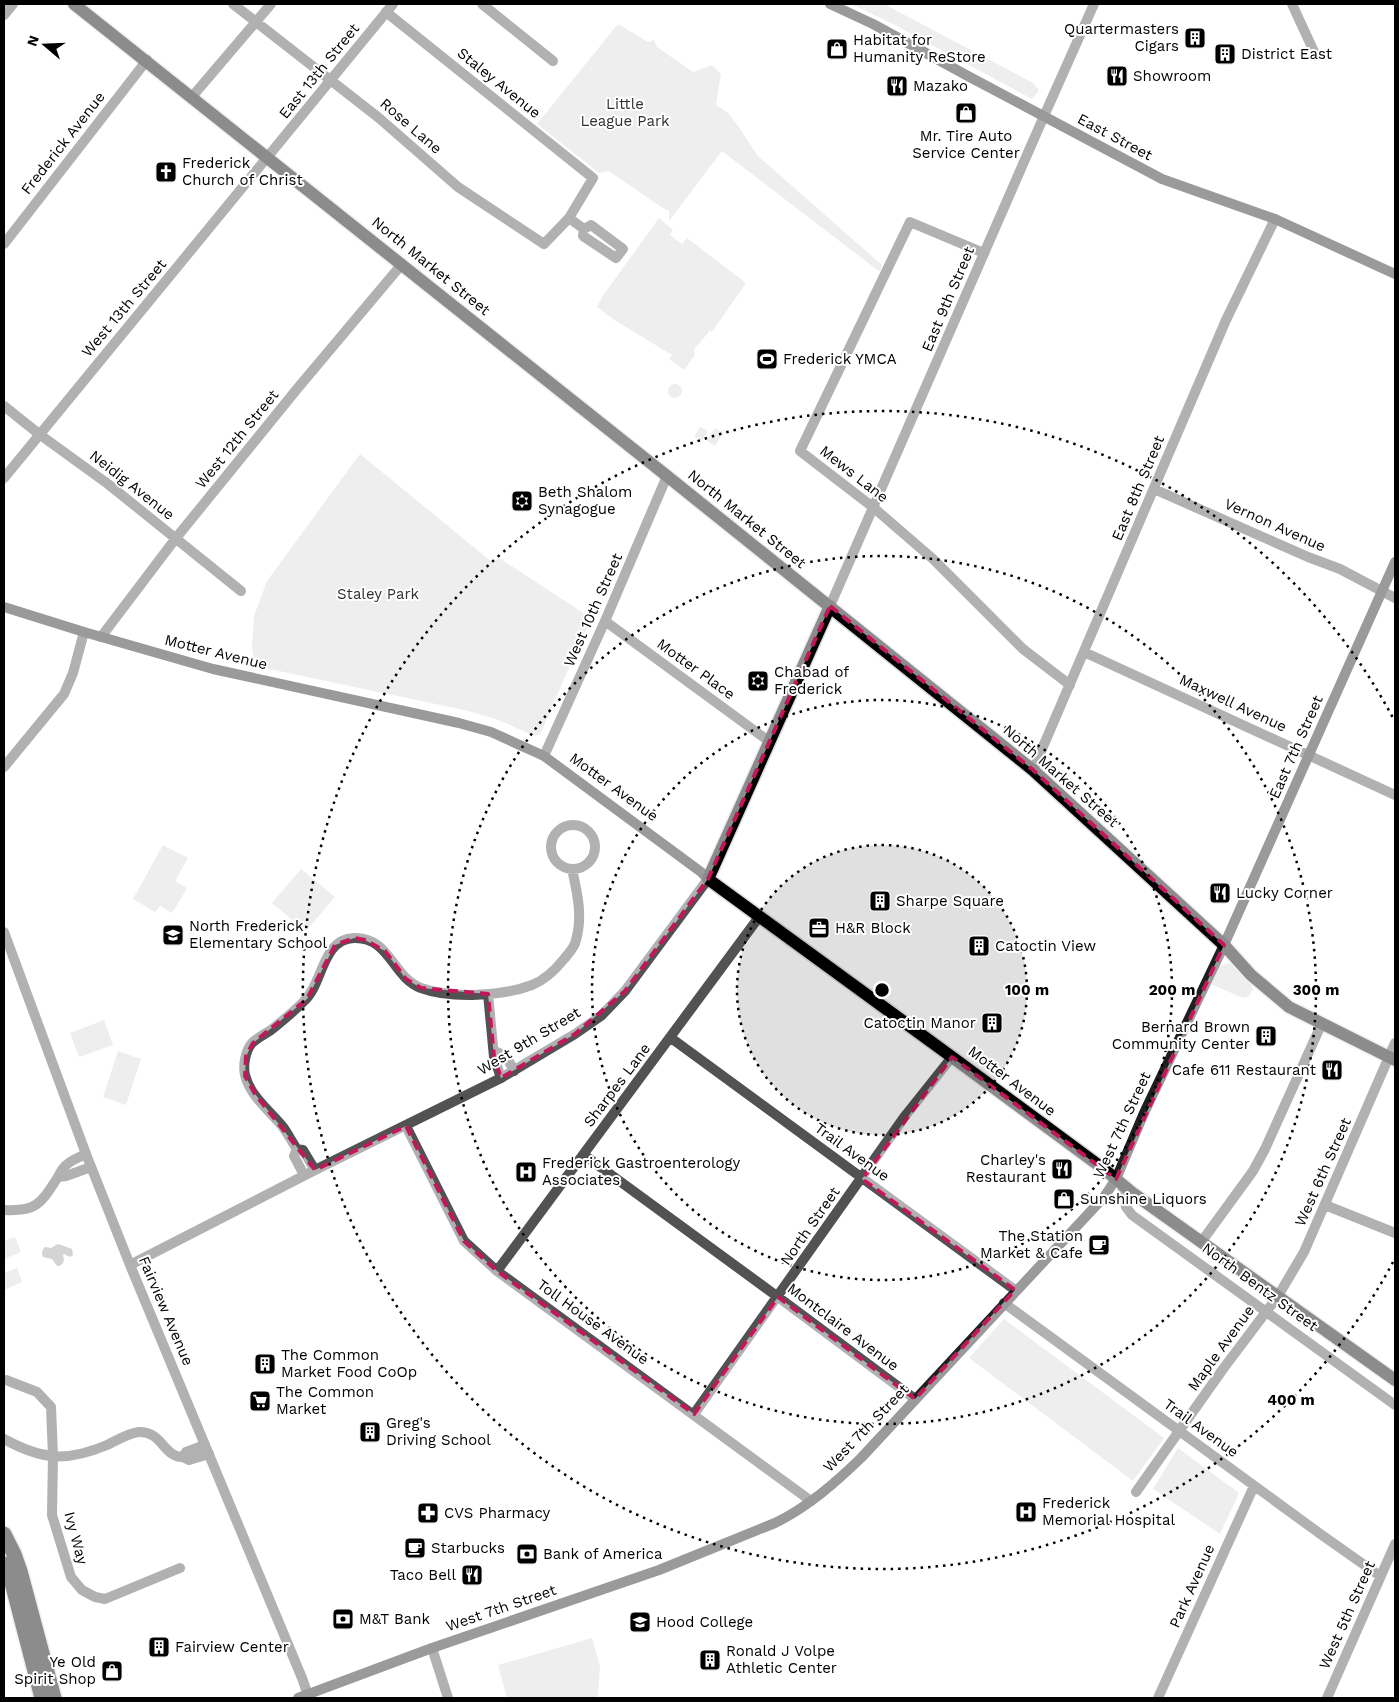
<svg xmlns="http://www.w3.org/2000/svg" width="1399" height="1702" font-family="'Work Sans',sans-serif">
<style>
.green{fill:#d9d9d9}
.water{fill:#a0a0a0}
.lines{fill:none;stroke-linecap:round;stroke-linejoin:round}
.primary-casing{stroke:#dbdbdb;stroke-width:15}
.motorway-casing{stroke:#dbdbdb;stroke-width:18}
.minor{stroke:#525252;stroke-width:10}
.tertiary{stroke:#525252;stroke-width:10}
.secondary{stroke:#1f1f1f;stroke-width:10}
.primary{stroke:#000;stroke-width:12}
.motorway{stroke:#000;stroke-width:15}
.marked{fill:none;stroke:#c2185b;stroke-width:4;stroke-dasharray:10 6;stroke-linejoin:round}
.ring{fill:none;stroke:#000;stroke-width:2.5;stroke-dasharray:2.5 5}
.labels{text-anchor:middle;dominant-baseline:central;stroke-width:4;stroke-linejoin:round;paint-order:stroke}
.poi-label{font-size:15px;fill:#000;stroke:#fff;text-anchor:start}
.street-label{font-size:15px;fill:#000;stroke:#fff}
.park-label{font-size:15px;fill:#303030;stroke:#fff}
.centre{fill:#000;stroke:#fff;stroke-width:2.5}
.ring-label{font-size:15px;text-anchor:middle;font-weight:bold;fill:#000;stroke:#fff;stroke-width:4;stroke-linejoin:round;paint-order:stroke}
</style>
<rect width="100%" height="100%" fill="#fff"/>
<!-- green -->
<path class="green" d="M 851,4 L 884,4 L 1033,83 L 1039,90 L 1032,99 L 895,25 Z
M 618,24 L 648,42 L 654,40 L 657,47 L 693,72 L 712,65 L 721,74 L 716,105 L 728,113 L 739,127 L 757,155 L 882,265 L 880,272 L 722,151 L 669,221 L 669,211 L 661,207 L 609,171 L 599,173 L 537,124 Z
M 659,218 L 673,230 L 670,235 L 682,244 L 687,238 L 746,283 L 712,332 L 708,330 L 709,332 L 694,349 L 695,355 L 684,370 L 669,359 L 672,355 L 616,321 L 597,307 L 602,297 Z
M668 391a7 7 0 1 1 14 0a7 7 0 1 1-14 0Z
M 700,427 L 708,431 L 702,441 L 694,437 Z
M 715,428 L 723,433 L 715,446 L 707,441 Z
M 360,454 L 493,563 L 499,558 L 591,618 L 540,734 L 535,736 L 496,719 L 464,710 L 255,666 L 252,646 L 254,616 L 267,581 Z
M 163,845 L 188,858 L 175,881 L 187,888 L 172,913 L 160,906 L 155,912 L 133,899 Z
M 301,869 L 335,897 L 306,931 L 272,903 Z
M 1229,963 C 1239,966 1251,980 1253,990 L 1248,997 L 1243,998 L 1211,984 L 1219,966 Z
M 104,1020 L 113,1045 L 79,1057 L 70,1033 Z
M 118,1051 L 141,1059 L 126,1105 L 103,1097 Z
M 15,1237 L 21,1252 L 4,1259 L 4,1241 Z
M 17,1268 L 22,1282 L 4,1290 L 4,1273 Z
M 1004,1319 L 1164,1438 L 1133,1481 L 969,1358 Z
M 1178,1448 L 1239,1493 L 1220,1534 L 1153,1489 Z
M 592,1638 L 600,1666 L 598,1698 L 507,1698 L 498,1665 Z"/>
<!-- water -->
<path class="water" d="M 58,1244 L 72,1249 L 73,1255 L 70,1257 L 64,1254 L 63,1255 L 64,1260 C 63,1264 61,1266 57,1266 L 52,1259 L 43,1257 C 41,1253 42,1250 45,1247 L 51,1248 Z"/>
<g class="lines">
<!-- primary casing -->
<g class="primary-casing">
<path id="primary" d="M 74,4 L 667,476 L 1033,770 L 1224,945 L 1251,975 L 1289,1007 L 1395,1060
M 830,606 L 708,879 L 952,1057 L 1105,1170 L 1134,1194 L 1395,1380"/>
</g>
<!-- motorway casing -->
<g class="motorway-casing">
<path id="motorway" d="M 4,1534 L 14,1554 L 20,1571 L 54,1698
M 4,1564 L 10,1575 L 42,1698"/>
</g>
<!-- minor -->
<path class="minor" d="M 233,4 L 379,118 L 458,187 L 544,244 L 569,218 L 593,178 L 386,12
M 482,4 L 553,61
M 1292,4 L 1316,56
M 4,15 L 13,4
M 191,98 L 271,4
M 1044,116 L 1094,4
M 569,218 L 584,229 L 583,236 L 616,258 L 623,249 L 591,225 L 584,229
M 4,244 L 147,60
M 984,253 L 910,222 L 800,451 L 874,508 L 933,559 L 1023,649 L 1070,685
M 4,406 L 39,434 L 108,484 L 241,591
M 1154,489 L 1308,557 L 1340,569 L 1395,598
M 605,621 L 770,742
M 101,637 L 176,538 L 297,389 L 402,264
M 1084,652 L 1395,795
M 544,756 L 605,621 L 667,476
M 4,767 L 64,694 L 73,673 L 84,632
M 1033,770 L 1226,320 L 1275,219
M551 847a22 22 0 1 1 44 0a22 22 0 1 1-44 0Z
M 488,994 L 494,1057 L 501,1078
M 671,1038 L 1015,1290
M 494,1051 C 506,1054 509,1061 514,1071
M 406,1126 L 464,1241 L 497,1271 L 811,1501
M 297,1149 C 292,1142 288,1134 283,1127 C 270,1111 250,1096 245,1075 C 243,1066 245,1051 252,1043 C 257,1038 265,1034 271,1030 C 282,1021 295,1011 305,1000 C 323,983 322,939 354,938 C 390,937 392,977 421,988 C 451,999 503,996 532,985 C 545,980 556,969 564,959 C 569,953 575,947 576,940 C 583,916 577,892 572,869
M 86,1154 C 73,1160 64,1163 58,1177 L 66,1176 L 91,1167
M 584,1155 L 778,1297 L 915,1399
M 304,1175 L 294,1156 L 297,1149 L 303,1150 L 315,1170
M 1122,1185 L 1126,1207 L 1132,1215 L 1395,1405
M 1325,1205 L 1395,1233
M 4,1210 C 37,1212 41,1203 58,1177
M 1202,1241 L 1253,1171 L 1265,1149 L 1322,1023
M 497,1271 L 759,917
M 1004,1303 L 1319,1533 L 1380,1576
M 6,1380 L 37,1392 L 51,1407 L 53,1456 L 52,1515 L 71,1577 L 82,1590 L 95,1597 L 105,1599 L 180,1568
M 694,1414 L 905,1116 L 952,1057
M 4,1439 C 42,1460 67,1462 107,1445 C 116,1441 128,1433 139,1432 C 162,1431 164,1458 183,1457
M 205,1445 L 186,1452 L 183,1457 L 189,1460 L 209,1454
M 1136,1492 L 1223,1369 L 1278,1296 L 1304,1252 L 1395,1043
M 432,1648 L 448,1698
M 1158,1698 L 1254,1486
M 1327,1698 L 1395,1544"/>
<!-- tertiary -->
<path class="tertiary" d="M 4,478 L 393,4
M 830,606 L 1044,116
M 4,932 L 86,1154 L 130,1265 L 302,1678 L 309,1698
M 130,1265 L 315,1170 L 501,1078 L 575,1034 L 601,1016 L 625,991 L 708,879"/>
<!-- secondary -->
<path class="secondary" d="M 830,4 L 873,24 L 966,75 L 1162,179 L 1275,219 L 1395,274
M 4,607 L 84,632 L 213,669 L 459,723 L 491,732 L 544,756 L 701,872 L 708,879
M 298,1698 L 432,1648 L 659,1570 L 775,1523 C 808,1507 835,1483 861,1458 L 1104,1197 L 1116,1179 L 1144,1113 L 1224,945 L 1395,562"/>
<!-- primary -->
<use href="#primary" class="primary"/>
<!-- motorway -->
<use href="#motorway" class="motorway"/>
</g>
<!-- marked area -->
<path d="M0 0H1399V1702H0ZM 830,606 L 1033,770 L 1224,945 L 1116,1179 L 952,1057 L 862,1179 L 1015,1290 L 915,1399 L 778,1297 L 694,1414 L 497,1271 L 464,1241 L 406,1126 L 315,1170 L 255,1094 L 245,1076 L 246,1056 L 253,1043 L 307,999 L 335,945 L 354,938 L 365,940 L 385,951 L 406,979 L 421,988 L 488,994 L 494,1057 L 501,1078 L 575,1034 L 625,991 L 708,879 Z" fill="#fff" fill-opacity=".55" fill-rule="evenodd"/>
<path class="marked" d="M 830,606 L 1033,770 L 1224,945 L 1116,1179 L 952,1057 L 862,1179 L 1015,1290 L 915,1399 L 778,1297 L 694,1414 L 497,1271 L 464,1241 L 406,1126 L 315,1170 L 255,1094 L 245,1076 L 246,1056 L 253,1043 L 307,999 L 335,945 L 354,938 L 365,940 L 385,951 L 406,979 L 421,988 L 488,994 L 494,1057 L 501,1078 L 575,1034 L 625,991 L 708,879 Z"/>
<!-- distance rings -->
<circle cx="882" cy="990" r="145" fill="#000" fill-opacity=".12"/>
<g class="ring">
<circle cx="882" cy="990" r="145"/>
<circle cx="882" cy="990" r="290"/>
<circle cx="882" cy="990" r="434"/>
<path d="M1393 1262A579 579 0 1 1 1393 718"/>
</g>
<!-- icons -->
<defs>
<g id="building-square" transform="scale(1.125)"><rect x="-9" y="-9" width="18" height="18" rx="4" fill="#000" stroke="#fff"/><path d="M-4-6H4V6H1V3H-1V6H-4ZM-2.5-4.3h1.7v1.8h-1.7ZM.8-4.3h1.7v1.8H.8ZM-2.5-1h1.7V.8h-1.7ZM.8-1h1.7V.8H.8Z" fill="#fff"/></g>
<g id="shop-square" transform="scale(1.125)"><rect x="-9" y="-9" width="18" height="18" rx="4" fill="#000" stroke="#fff"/><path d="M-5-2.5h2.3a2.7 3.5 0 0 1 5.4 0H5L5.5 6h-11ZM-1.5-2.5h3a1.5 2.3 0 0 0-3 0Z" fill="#fff"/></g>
<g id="restaurant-square" transform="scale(1.125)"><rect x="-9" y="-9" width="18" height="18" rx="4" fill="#000" stroke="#fff"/><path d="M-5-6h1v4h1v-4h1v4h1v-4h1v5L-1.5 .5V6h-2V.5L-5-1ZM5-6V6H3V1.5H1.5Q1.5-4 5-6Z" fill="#fff"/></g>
<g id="church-square" transform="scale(1.125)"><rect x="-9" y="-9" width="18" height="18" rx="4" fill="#000" stroke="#fff"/><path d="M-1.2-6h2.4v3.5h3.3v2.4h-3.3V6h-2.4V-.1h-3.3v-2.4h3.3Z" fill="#fff"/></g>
<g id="stadium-square" transform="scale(1.125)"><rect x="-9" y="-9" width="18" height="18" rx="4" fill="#000" stroke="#fff"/><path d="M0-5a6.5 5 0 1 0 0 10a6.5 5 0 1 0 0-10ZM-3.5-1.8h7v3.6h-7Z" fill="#fff"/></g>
<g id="synagogue-square" transform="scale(1.125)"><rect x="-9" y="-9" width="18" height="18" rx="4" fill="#000" stroke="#fff"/><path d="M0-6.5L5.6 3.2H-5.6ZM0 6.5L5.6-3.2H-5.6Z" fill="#fff"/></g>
<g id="office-square" transform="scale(1.125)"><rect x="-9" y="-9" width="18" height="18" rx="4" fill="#000" stroke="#fff"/><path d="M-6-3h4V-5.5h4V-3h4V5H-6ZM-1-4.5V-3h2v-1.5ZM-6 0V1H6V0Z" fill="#fff"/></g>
<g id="school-square" transform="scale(1.125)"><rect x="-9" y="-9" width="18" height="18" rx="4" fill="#000" stroke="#fff"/><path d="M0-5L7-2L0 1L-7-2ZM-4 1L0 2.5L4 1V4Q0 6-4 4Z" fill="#fff"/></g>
<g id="hospital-square" transform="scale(1.125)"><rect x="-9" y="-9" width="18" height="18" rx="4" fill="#000" stroke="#fff"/><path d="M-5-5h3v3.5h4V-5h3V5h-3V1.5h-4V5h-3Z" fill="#fff"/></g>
<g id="cafe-square" transform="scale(1.125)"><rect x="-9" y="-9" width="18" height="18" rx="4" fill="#000" stroke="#fff"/><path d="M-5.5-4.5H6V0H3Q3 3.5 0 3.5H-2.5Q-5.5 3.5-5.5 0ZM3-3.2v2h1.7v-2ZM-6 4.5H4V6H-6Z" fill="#fff"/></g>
<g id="supermarket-square" transform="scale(1.125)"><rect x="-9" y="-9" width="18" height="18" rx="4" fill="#000" stroke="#fff"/><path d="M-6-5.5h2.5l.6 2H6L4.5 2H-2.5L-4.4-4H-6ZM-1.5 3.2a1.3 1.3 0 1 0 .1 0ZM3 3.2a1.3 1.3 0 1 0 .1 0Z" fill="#fff"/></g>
<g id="pharmacy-square" transform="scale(1.125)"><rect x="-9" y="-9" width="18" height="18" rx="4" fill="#000" stroke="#fff"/><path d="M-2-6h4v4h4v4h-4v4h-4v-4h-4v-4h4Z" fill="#fff"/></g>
<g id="bank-square" transform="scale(1.125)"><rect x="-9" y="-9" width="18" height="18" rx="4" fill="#000" stroke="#fff"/><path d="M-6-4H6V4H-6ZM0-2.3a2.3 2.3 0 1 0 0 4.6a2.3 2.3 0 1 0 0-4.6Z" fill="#fff"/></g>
<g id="university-square" transform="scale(1.125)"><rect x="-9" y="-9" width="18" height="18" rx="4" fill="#000" stroke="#fff"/><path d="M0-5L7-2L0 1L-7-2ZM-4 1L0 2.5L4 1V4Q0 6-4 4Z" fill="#fff"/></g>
</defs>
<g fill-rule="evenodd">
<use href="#building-square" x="1195" y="38"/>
<use href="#shop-square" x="837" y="49"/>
<use href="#building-square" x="1225" y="54"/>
<use href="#restaurant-square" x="1117" y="76"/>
<use href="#restaurant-square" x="897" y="86"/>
<use href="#shop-square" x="966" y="113"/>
<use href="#church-square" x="166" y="172"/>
<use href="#stadium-square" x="767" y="359"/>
<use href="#synagogue-square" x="522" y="501"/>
<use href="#synagogue-square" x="758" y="681"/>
<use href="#restaurant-square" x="1220" y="893"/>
<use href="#building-square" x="880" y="901"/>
<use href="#office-square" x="819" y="928"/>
<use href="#school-square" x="173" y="935"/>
<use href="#building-square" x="979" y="946"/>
<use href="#building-square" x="992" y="1023"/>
<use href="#building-square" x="1266" y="1036"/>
<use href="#restaurant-square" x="1332" y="1070"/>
<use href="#restaurant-square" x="1062" y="1169"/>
<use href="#hospital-square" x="526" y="1172"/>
<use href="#shop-square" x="1064" y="1199"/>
<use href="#cafe-square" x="1099" y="1245"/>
<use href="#building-square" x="265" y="1364"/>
<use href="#supermarket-square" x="260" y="1401"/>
<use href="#building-square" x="370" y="1432"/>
<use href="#hospital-square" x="1026" y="1512"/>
<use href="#pharmacy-square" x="428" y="1513"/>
<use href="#cafe-square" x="415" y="1548"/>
<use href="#bank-square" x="527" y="1554"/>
<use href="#restaurant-square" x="472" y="1575"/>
<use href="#bank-square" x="343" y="1619"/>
<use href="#university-square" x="640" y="1622"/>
<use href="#building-square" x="159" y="1647"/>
<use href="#building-square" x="710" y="1660"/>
<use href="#shop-square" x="112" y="1671"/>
</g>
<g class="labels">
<!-- poi labels -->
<g class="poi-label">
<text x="1179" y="29" text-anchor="end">Quartermasters<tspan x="1179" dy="17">Cigars</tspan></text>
<text x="853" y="40">Habitat for<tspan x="853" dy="17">Humanity ReStore</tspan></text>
<text x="1241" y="54">District East</text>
<text x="1133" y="76">Showroom</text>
<text x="913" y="86">Mazako</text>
<text x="966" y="136" text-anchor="middle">Mr. Tire Auto<tspan x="966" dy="17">Service Center</tspan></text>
<text x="182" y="163">Frederick<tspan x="182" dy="17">Church of Christ</tspan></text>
<text x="783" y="359">Frederick YMCA</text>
<text x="538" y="492">Beth Shalom<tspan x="538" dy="17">Synagogue</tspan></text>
<text x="774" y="672">Chabad of<tspan x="774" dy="17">Frederick</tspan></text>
<text x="1236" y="893">Lucky Corner</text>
<text x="896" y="901">Sharpe Square</text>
<text x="189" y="926">North Frederick<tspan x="189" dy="17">Elementary School</tspan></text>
<text x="835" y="928">H&amp;R Block</text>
<text x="995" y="946">Catoctin View</text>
<text x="976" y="1023" text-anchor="end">Catoctin Manor</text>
<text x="1250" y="1027" text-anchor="end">Bernard Brown<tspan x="1250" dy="17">Community Center</tspan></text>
<text x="1316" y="1070" text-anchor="end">Cafe 611 Restaurant</text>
<text x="1046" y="1160" text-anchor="end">Charley's<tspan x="1046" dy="17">Restaurant</tspan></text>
<text x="542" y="1163">Frederick Gastroenterology<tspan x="542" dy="17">Associates</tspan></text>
<text x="1080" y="1199">Sunshine Liquors</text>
<text x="1083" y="1236" text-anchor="end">The Station<tspan x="1083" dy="17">Market &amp; Cafe</tspan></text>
<text x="281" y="1355">The Common<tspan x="281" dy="17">Market Food CoOp</tspan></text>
<text x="276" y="1392">The Common<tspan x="276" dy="17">Market</tspan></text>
<text x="386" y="1423">Greg's<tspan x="386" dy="17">Driving School</tspan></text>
<text x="1042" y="1503">Frederick<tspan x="1042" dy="17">Memorial Hospital</tspan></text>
<text x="444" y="1513">CVS Pharmacy</text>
<text x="431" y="1548">Starbucks</text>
<text x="543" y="1554">Bank of America</text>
<text x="456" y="1575" text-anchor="end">Taco Bell</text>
<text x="359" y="1619">M&amp;T Bank</text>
<text x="656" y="1622">Hood College</text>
<text x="175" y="1647">Fairview Center</text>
<text x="726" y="1651">Ronald J Volpe<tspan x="726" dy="17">Athletic Center</tspan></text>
<text x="96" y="1662" text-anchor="end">Ye Old<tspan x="96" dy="17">Spirit Shop</tspan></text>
</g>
<!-- street labels -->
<g class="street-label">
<text transform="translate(319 71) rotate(-51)">East 13th Street</text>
<text transform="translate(499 83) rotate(39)">Staley Avenue</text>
<text transform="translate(411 126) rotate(41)">Rose Lane</text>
<text transform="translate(1115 137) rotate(28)">East Street</text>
<text transform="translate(63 143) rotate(-52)">Frederick Avenue</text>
<text transform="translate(431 266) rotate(39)">North Market Street</text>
<text transform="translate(948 299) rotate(-67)">East 9th Street</text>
<text transform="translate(124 308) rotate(-50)">West 13th Street</text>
<text transform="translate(237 439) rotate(-51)">West 12th Street</text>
<text transform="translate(854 474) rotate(38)">Mews Lane</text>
<text transform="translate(132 485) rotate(38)">Neidig Avenue</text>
<text transform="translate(1138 488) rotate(-67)">East 8th Street</text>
<text transform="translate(747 519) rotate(39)">North Market Street</text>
<text transform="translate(1275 525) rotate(24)">Vernon Avenue</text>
<text transform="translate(593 610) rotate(-66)">West 10th Street</text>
<text transform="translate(216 652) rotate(14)">Motter Avenue</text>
<text transform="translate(696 669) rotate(36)">Motter Place</text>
<text transform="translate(1233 703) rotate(25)">Maxwell Avenue</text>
<text transform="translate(1296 747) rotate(-66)">East 7th Street</text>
<text transform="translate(1061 776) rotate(41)">North Market Street</text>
<text transform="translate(614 787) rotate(36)">Motter Avenue</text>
<text transform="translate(529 1041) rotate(-31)">West 9th Street</text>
<text transform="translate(1012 1081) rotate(37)">Motter Avenue</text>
<text transform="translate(617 1085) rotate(-53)">Sharpes Lane</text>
<text transform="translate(1122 1125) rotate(-65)">West 7th Street</text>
<text transform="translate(852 1152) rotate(36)">Trail Avenue</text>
<text transform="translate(1323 1172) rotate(-66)">West 6th Street</text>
<text transform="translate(810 1226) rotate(-55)">North Street</text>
<text transform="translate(1260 1287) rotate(36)">North Bentz Street</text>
<text transform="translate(166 1311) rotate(67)">Fairview Avenue</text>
<text transform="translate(593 1322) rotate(36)">Toll House Avenue</text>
<text transform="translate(843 1327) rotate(37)">Montclaire Avenue</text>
<text transform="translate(1221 1348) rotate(-54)">Maple Avenue</text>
<text transform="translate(866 1428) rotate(-46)">West 7th Street</text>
<text transform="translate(1201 1428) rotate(36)">Trail Avenue</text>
<text transform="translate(76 1538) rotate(75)">Ivy Way</text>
<text transform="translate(1192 1586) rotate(-66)">Park Avenue</text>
<text transform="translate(501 1608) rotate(-19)">West 7th Street</text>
<text transform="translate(1347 1615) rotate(-66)">West 5th Street</text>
</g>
<!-- park labels -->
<g class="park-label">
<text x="625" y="104">Little<tspan x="625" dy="17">League Park</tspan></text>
<text x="378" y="594">Staley Park</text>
</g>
</g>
<circle cx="882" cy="990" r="8" class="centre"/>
<g class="ring-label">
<text x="1027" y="995">100 m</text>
<text x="1172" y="995">200 m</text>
<text x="1316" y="995">300 m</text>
<text x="1291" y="1405">400 m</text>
</g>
<!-- border -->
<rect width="1399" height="1702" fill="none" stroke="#000000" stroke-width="10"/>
<!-- north arrow -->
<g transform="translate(45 45) rotate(289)" stroke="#ffffff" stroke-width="4" paint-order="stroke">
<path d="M0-4L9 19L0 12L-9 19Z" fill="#000000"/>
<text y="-8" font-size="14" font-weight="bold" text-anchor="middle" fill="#000000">N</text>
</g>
</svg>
